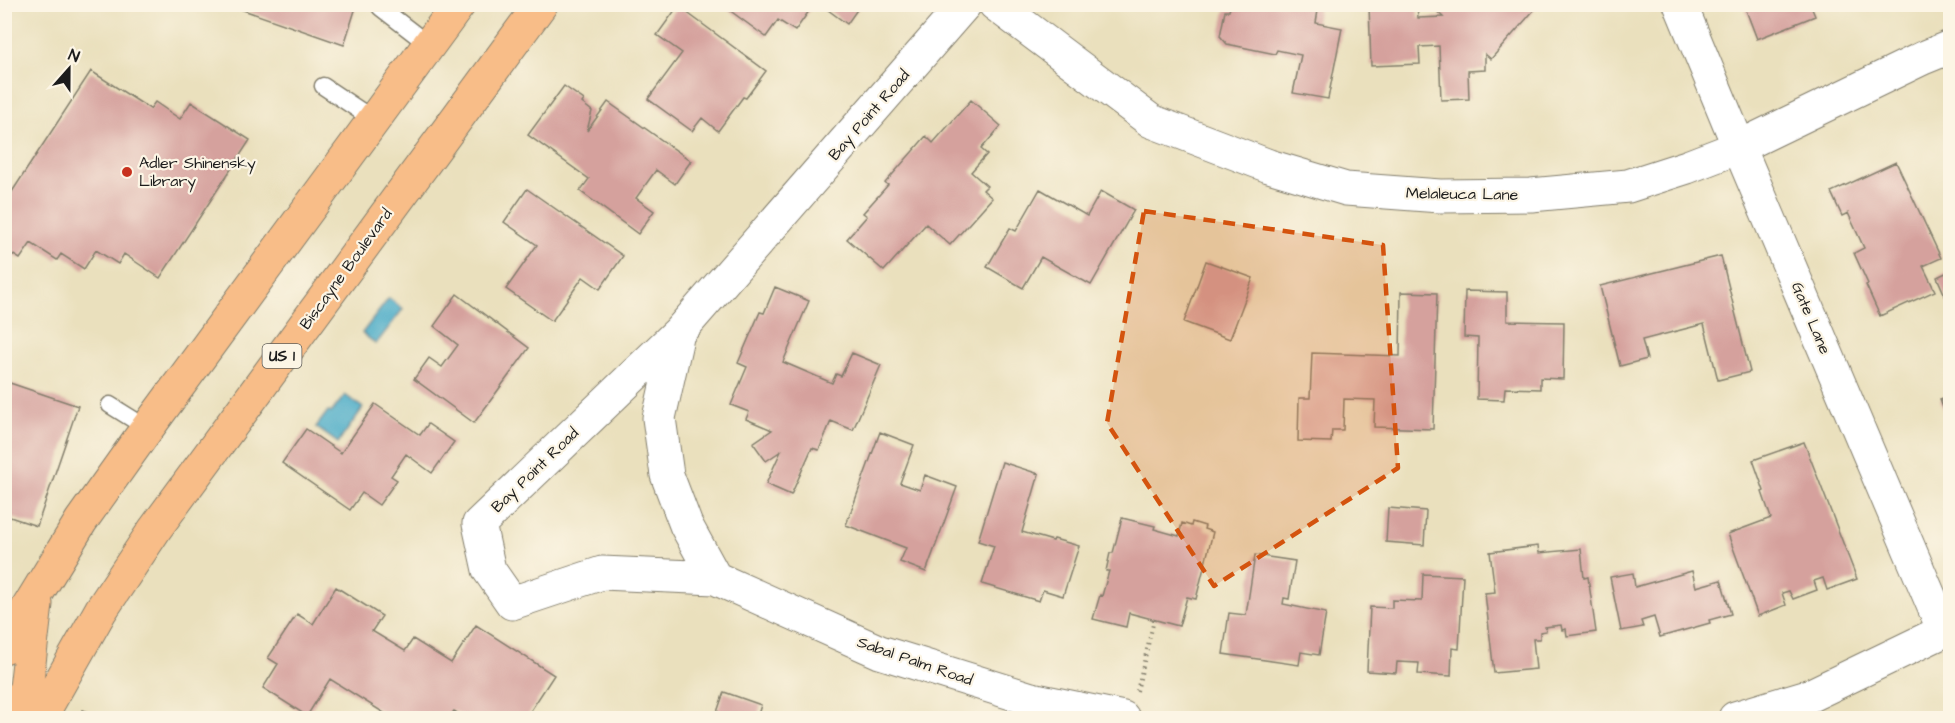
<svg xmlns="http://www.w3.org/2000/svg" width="1955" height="723" font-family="'Architects Daughter',sans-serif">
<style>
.water{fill:#47aac7;stroke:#326372;stroke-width:1.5}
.building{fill:#d5a19d}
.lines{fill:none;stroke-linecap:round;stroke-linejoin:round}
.lane-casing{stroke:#837e6c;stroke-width:19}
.street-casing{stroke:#837e6c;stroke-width:35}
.primary-casing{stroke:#837e6c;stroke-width:35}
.path{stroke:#837e6c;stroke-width:4;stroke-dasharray:1.5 4.5;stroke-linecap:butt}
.lane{stroke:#fff;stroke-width:16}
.street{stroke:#fff;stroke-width:33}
.primary{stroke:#f8bd88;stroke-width:33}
.marked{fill:#d4530e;fill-opacity:0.2;stroke:#d4530e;stroke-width:4.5;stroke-dasharray:12 8;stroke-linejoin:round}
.poi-dot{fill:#c8321e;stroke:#fcf5e5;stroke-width:2}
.labels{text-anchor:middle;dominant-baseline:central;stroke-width:4.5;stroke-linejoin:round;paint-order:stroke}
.shield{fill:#fcf5e5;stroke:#5f5d58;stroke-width:1.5}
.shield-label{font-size:15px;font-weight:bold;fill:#1c1c1c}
.street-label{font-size:16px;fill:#1c1c1c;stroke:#fcf5e5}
.poi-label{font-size:16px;fill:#1c1c1c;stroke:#fcf5e5;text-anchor:start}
</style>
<rect width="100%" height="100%" fill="#fcf5e5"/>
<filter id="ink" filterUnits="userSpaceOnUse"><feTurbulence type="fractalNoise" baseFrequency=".0167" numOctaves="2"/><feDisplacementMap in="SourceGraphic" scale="12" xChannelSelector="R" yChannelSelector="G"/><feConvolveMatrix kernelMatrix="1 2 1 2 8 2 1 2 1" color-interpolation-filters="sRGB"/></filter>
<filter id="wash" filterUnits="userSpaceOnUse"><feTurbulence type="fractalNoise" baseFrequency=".008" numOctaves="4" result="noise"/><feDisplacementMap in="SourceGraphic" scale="24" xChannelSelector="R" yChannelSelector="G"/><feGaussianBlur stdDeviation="1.35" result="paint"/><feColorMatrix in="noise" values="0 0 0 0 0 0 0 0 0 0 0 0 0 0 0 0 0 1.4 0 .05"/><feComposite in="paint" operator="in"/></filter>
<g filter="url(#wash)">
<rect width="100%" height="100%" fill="#eae0bd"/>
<!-- water -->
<path class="water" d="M 389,298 L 403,309 L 376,344 L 362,333 Z
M 345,395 L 363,408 L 338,443 L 316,427 L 328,411 L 331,413 Z"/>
<g id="blocks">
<!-- building -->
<path class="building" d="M 226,4 L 357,4 L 344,45 Z
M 721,4 L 782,4 L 791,11 L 795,4 L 814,4 L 795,31 L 778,20 L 766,37 Z
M 820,4 L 861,4 L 847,24 Z
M 1231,4 L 1319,4 L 1316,23 L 1342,28 L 1328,99 L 1293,93 L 1301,55 L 1277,50 L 1275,54 L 1227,44 L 1220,36 L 1225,11 L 1229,11 Z
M 1369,4 L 1417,4 L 1418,18 L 1443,17 L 1429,4 L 1531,4 L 1535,9 L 1491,59 L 1485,54 L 1485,70 L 1468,71 L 1469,99 L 1441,100 L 1439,46 L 1419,47 L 1420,64 L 1371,66 Z
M 1810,4 L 1815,16 L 1757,39 L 1744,5 Z
M 678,6 L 766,71 L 746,98 L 743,97 L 718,131 L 702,118 L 692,131 L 648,99 L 682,53 L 657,35 Z
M 91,71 L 150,109 L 155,102 L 180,119 L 191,102 L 250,140 L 160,278 L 124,254 L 118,264 L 96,250 L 84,269 L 61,254 L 57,260 L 31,243 L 20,259 L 4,249 L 4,204 Z
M 564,86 L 584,100 L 582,103 L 592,111 L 587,131 L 608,102 L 691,161 L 675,184 L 656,170 L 636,198 L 654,211 L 638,234 L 580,191 L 589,179 L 528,135 Z
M 971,100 L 1001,126 L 981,149 L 987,154 L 971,172 L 987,186 L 983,190 L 992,198 L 950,245 L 926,224 L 884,271 L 847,239 L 867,216 L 863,213 L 888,185 L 885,183 L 926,136 L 933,143 Z
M 1896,162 L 1941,258 L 1923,266 L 1935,291 L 1880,316 L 1866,285 L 1868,284 L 1854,253 L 1864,248 L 1848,213 L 1842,216 L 1831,192 Z
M 527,189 L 623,256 L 600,289 L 583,277 L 552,321 L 506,289 L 537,245 L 504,222 Z
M 1040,189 L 1087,216 L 1101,191 L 1134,210 L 1091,285 L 1041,257 L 1023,288 L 987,267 L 1010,228 L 1016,231 Z
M 1721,256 L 1750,372 L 1718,380 L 1704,324 L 1642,340 L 1647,359 L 1620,366 L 1600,286 Z
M 1206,261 L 1253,278 L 1230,339 L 1184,322 Z
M 1950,271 L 1950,307 L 1937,277 Z
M 775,287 L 809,301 L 783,362 L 832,383 L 836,374 L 841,376 L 852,353 L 881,365 L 853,430 L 831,421 L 819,450 L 812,448 L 791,495 L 766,484 L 781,451 L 766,461 L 753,443 L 772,430 L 746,419 L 749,412 L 731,405 L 747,367 L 738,363 L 760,312 L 764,313 Z
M 1465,291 L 1507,292 L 1507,321 L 1564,322 L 1563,379 L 1540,378 L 1540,389 L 1505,388 L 1504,400 L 1477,399 L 1478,338 L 1464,337 Z
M 1401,292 L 1437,293 L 1433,429 L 1374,427 L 1375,400 L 1344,399 L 1343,430 L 1332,430 L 1331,442 L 1298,441 L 1299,398 L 1310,398 L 1312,353 L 1400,356 Z
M 457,294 L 529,348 L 474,423 L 414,379 L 429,358 L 442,367 L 458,345 L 434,326 Z
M 4,381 L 78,406 L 37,526 L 4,515 Z
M 1950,396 L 1950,425 L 1940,400 Z
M 375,404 L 420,435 L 428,424 L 454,442 L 432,473 L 406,454 L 391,476 L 397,480 L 379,505 L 362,493 L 350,510 L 282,463 L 306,429 L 341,453 Z
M 880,432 L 914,445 L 900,483 L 920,490 L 925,475 L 957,487 L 926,572 L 900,562 L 906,548 L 846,525 Z
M 1804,442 L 1857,579 L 1827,590 L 1823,578 L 1814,581 L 1817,590 L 1793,599 L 1789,591 L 1782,593 L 1786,605 L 1758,616 L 1728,534 L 1771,518 L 1762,492 L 1764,491 L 1753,460 Z
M 1002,462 L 1039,474 L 1022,532 L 1053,541 L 1054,539 L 1079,546 L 1063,596 L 1043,590 L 1039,601 L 982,584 L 994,546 L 978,541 Z
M 1388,508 L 1426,511 L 1424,545 L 1386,542 Z
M 1122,518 L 1155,526 L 1154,529 L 1179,536 L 1182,523 L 1191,526 L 1192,522 L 1205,526 L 1204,529 L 1213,532 L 1196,599 L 1187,597 L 1179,626 L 1129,613 L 1126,627 L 1093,619 L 1100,595 L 1102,596 L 1109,571 L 1106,571 L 1110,553 L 1113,553 Z
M 1538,546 L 1539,553 L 1581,549 L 1584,578 L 1588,577 L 1596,632 L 1567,636 L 1566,629 L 1562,630 L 1561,625 L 1545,627 L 1546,631 L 1540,632 L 1540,639 L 1533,639 L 1536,669 L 1494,673 L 1485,593 L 1495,592 L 1490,552 Z
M 1255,555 L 1295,561 L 1289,599 L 1284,598 L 1283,604 L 1326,613 L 1319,655 L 1301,652 L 1299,665 L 1223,654 L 1229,613 L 1246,615 Z
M 1692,571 L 1696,587 L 1721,580 L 1731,614 L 1709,620 L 1710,623 L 1660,637 L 1654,617 L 1641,621 L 1643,627 L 1621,631 L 1610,577 L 1633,573 L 1635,587 Z
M 1423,574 L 1463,576 L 1459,649 L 1452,648 L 1451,676 L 1418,674 L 1419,663 L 1397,662 L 1396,673 L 1367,671 L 1370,607 L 1392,608 L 1392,600 L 1422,601 Z
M 336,587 L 382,616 L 372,631 L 405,651 L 413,639 L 451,663 L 476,625 L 554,675 L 526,718 L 466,718 L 454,711 L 448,718 L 392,718 L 330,679 L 307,716 L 263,688 L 278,664 L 268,658 L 297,614 L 313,624 Z
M 724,692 L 761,705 L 757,718 L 715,718 Z
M 83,710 L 105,718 L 80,718 Z"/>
</g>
</g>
<g filter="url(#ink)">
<use href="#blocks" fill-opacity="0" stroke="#837e6c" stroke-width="1.5"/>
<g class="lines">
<!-- lane casing -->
<g class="lane-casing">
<path id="lane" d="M 382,4 L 381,8 L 429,45
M 323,86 L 374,120
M 110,405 L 147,428"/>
</g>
<!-- street casing -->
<g class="street-casing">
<path id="street" d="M 995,4 L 1151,121 L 1269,166 L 1346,189 L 1440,196 L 1531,195 L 1628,186 L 1687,167 L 1739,147 L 1923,58 L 1950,47
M 1680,4 L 1739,147 L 1944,631
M 678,333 L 479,524 L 489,570 L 512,603 L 602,573 L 715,578 L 880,652 L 1031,699 L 1123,718
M 715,578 L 686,525 L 667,475 L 659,418 L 678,333 L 965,4
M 1735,718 L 1811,695 L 1950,628"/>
</g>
<!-- primary casing -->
<g class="primary-casing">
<path id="primary" d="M 4,647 L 81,521 L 138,441 L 459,4
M 11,718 L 26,688 L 36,604
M 40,718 L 101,610 L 155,529 L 541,4"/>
</g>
<!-- path -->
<path class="path" d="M 1137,691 L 1154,620"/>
<!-- lane -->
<use href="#lane" class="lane"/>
<!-- street -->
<use href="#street" class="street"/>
<!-- primary -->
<use href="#primary" class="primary"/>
</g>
</g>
<!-- marked area -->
<path class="marked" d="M 1144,211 L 1383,245 L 1398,468 L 1214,586 L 1107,423 Z"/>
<!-- markers -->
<circle class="poi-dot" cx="127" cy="172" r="6"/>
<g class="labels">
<!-- shield labels -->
<rect class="shield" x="262.5" y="344" width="39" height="24" rx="4.5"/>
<g class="shield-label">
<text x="282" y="356">US 1</text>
</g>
<!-- street labels -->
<g class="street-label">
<text transform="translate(869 115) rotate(-49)">Bay Point Road</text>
<text transform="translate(1462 194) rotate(1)">Melaleuca Lane</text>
<text transform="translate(346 269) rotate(-54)">Biscayne Boulevard</text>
<text transform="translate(1811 318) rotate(67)">Gate Lane</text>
<text transform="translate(535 470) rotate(-44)">Bay Point Road</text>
<text transform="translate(915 661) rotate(19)">Sabal Palm Road</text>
</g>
<!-- poi labels -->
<g class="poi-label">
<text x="139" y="163">Adler Shinensky<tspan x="139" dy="18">Library</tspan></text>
</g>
</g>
<!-- margin -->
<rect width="1955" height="723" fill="none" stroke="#fcf5e5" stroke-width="24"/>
<!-- north arrow -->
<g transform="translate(69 69) rotate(21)" stroke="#fcf5e5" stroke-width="4.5" paint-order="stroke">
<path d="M0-4.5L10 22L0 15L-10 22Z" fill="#1c1c1c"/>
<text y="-9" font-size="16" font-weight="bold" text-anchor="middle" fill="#1c1c1c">N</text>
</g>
</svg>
